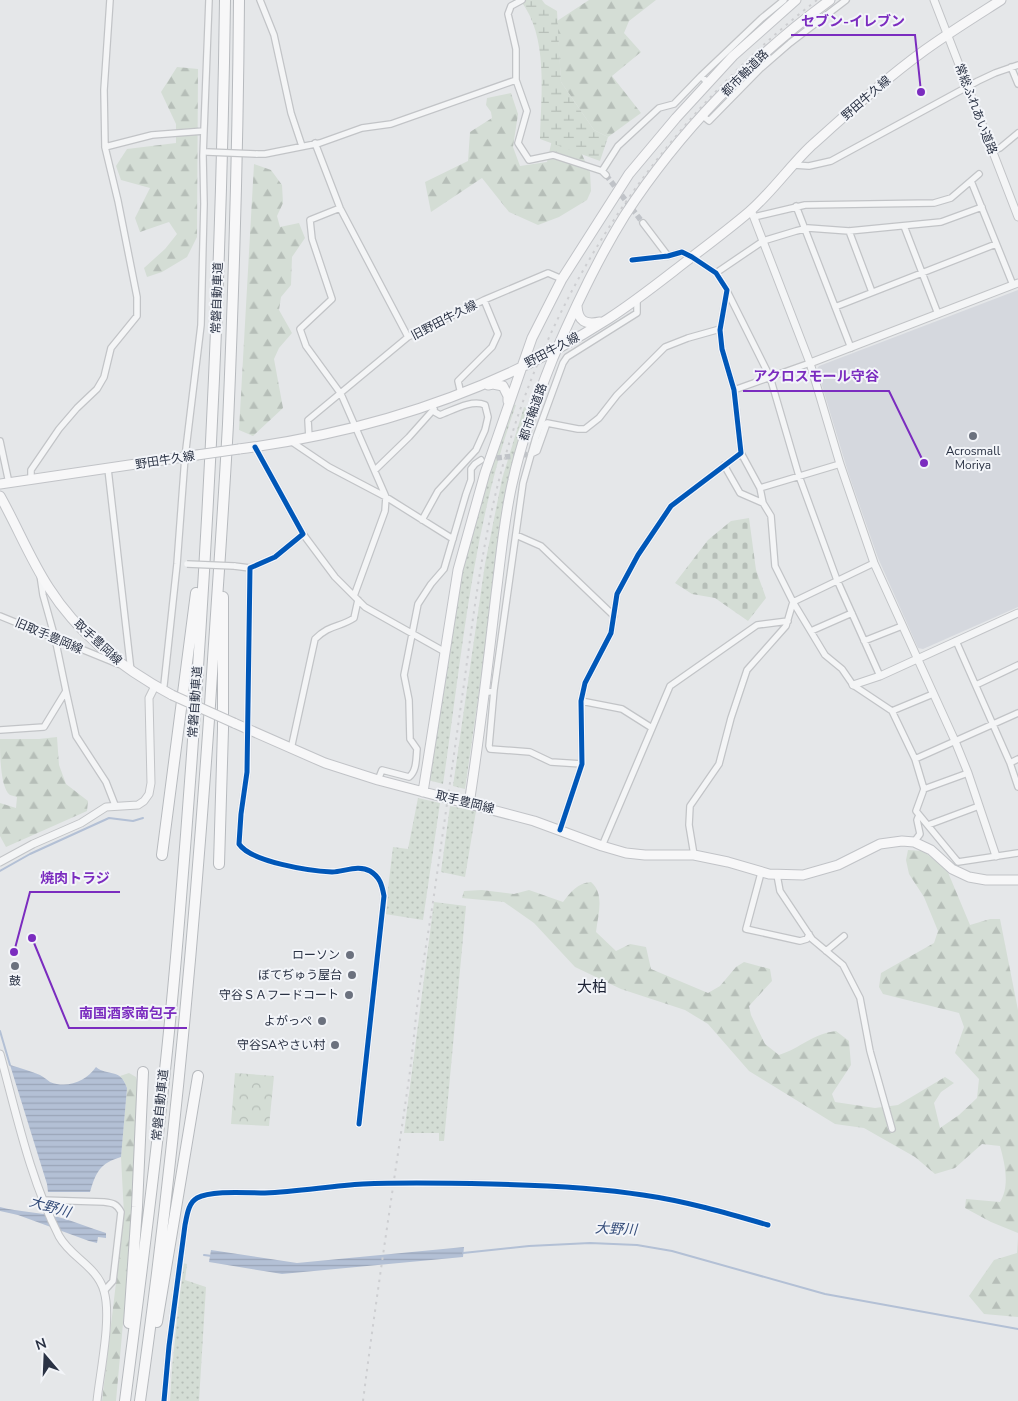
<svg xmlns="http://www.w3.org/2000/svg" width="1018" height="1401" font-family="'Nunito Sans','Noto Sans JP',sans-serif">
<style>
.built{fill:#d5d8de}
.grass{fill:url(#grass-dots)}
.forest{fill:url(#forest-firs)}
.wetland{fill:url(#wetland-marsh)}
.cemetery{fill:url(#cemetery-stones)}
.park{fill:url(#park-crowns)}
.water{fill:url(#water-rules)}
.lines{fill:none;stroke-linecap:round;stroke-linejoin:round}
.stream{stroke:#b3c0d5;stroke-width:2}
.minor-tunnel{stroke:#c0c3c8;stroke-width:5.5;stroke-dasharray:5.5 3;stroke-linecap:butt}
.minor-casing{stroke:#c2c4c7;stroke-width:8}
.tertiary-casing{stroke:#c2c4c7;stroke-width:9}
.primary-casing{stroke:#c1c3c7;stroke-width:11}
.motorway-casing{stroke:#b7babe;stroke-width:12}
.minor{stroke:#f4f5f6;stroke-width:5.5}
.tertiary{stroke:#f4f5f6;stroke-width:7}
.primary{stroke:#f7f7f8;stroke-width:9}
.motorway{stroke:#f7f7f8;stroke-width:10}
.rail{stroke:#cdced1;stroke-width:2;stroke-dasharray:2.5 5;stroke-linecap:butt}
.minor-bridge-casing{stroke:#c2c4c7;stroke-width:8;stroke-linecap:butt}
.primary-bridge-casing{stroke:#c1c3c7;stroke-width:11;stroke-linecap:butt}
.minor-bridge{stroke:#f4f5f6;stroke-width:5.5}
.primary-bridge{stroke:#f7f7f8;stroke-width:9}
.cycleway-casing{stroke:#f3f5f9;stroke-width:8}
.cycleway{stroke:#0057b8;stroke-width:5}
.poi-dot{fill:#6b717e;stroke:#f3f5f9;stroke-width:2}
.labels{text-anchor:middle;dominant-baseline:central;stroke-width:4;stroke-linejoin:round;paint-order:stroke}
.street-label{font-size:12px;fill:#2a3244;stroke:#f3f5f9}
.poi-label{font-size:12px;fill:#2a3244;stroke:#f3f5f9;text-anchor:end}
.water-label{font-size:14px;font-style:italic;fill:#344c79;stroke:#f3f5f9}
.quarter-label{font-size:15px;fill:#1d2335;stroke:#f3f5f9}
.leader{fill:none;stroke:#7b2cbf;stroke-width:2}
.callout-dot{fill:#7b2cbf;stroke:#f3f5f9;stroke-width:2}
.callout-label{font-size:14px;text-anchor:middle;font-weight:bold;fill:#7b2cbf;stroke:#f3f5f9;stroke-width:4;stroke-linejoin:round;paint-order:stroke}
</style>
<defs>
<pattern id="grass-dots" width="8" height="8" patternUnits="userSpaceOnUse" patternTransform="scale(1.25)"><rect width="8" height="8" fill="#d4ddd5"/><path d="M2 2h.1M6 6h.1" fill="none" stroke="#b6beb8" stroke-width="1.8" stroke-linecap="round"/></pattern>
<pattern id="forest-firs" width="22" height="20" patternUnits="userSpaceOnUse" patternTransform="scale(1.25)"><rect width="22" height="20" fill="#d4ddd5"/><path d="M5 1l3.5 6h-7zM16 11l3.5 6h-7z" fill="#b6beb8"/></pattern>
<pattern id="wetland-marsh" width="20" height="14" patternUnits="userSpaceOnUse" patternTransform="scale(1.25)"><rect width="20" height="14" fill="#d4ddd5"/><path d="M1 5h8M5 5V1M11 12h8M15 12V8" fill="none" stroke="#b6beb8"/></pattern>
<pattern id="cemetery-stones" width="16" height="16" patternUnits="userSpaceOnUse" patternTransform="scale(1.25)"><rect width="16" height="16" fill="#d4ddd5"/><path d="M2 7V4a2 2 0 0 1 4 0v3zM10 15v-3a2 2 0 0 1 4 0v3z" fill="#b6beb8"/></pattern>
<pattern id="park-crowns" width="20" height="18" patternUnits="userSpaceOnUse" patternTransform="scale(1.25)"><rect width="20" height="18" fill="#d4ddd5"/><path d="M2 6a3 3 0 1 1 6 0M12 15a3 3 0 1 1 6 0" fill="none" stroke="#b6beb8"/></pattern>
<pattern id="water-rules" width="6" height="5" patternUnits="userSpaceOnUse" patternTransform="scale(1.25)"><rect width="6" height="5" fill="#b3c0d5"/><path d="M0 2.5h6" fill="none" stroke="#9aa5b8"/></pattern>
</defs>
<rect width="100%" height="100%" fill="#e5e7e9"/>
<!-- built -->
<path class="built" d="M 1018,290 L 1018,607 L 923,649 L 918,648 L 878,558 L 848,472 L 817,369 L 819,366 Z"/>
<!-- grass -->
<path class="grass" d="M 512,404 L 516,405 C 472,526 462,657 443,784 L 428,780 L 455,594 L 484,483 Z
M 524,407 L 529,409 L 523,426 L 490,615 L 465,789 L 453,786 L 485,564 L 502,479 Z
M 418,798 L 440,803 L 423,920 L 385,914 L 393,847 L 408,849 Z
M 450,806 L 476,811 L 465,877 L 441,872 Z
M 434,902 L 466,906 L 444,1141 L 439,1141 L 439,1133 L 404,1133 Z
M 183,1263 L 187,1264 L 185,1280 L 206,1287 L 199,1401 L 170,1401 L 172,1368 Z"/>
<!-- forest -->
<path class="forest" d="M 589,0 L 656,0 L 629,21 L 624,33 L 641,52 L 612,76 L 641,113 L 608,137 L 594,130 L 561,82 L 557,21 Z
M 177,67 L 198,69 L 197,237 L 187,257 L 162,272 L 147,277 L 144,268 L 165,249 L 177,234 L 169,222 L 140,232 L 135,218 L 150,188 L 121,180 L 116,166 L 127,149 L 176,143 L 176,124 L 161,92 Z
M 511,93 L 518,114 L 513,147 L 520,166 L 547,162 L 552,140 L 574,137 L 590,172 L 591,191 L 587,200 L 559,217 L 538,225 L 509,212 L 482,178 L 431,212 L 425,182 L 468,161 L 470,132 L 492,118 L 491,112 L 486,105 L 487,98 Z
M 254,164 L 271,170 L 282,185 L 283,203 L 277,216 L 280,227 L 299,223 L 305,238 L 292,257 L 291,285 L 281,297 L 279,310 L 292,333 L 279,348 L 274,359 L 283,408 L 253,436 L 239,430 Z
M 57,737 L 59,765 L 66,784 L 88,801 L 87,811 L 6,847 L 0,836 L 0,803 L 16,808 L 17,797 C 15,796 12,796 10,795 C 0,788 0,752 0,739 L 39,739 Z
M 908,850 L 923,851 L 947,870 L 970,925 L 990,919 L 1000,919 L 1018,1010 L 1018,1233 L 991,1222 L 965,1208 L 966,1199 L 1000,1202 C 1010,1186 1005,1164 1000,1146 L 982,1144 L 955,1168 L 935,1174 L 915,1157 L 864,1128 L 835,1124 L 749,1071 L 708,1024 L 685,1010 L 621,989 L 575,967 L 534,923 L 504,902 L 462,898 L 464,891 L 482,890 L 514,894 L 529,890 L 563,902 C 571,892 577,883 591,882 C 605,894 598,915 596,932 L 616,951 L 630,944 L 646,947 L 651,969 L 708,993 L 720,986 L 736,967 L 744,962 L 770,969 L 772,981 L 749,1006 L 751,1015 L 765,1044 L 779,1055 C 801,1048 812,1034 836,1031 L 849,1041 L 851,1065 L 832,1094 L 835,1102 L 875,1108 L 898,1105 L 945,1077 L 954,1083 L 941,1092 L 934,1103 L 940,1128 L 959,1115 L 977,1098 L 979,1079 L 955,1053 L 964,1027 L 959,1013 L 883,994 L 879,987 L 881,973 L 934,943 L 938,931 L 924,897 L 909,874 L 906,860 Z
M 129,1073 L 136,1077 L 138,1085 L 130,1246 L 116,1401 L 102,1401 L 124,1215 L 121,1157 L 127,1088 L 124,1081 L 120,1076 Z
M 1018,1238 L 1018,1317 L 984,1314 L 969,1296 L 994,1260 L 1017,1253 Z"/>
<!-- wetland -->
<path class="wetland" d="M 520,0 L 542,0 L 545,4 L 557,11 L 561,82 L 594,130 L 608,137 L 600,161 L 540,139 C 541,96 549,36 520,0 Z"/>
<!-- cemetery -->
<path class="cemetery" d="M 749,518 L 756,570 L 766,598 L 748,621 L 715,598 L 692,594 L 675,583 L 708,540 L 731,521 Z"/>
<!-- park -->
<path class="park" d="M 235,1073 L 274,1076 L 269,1126 L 231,1124 Z"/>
<!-- water -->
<path class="water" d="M 10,1065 C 20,1068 31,1071 40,1075 C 44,1077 47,1080 50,1082 C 68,1089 86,1081 96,1067 C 108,1077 120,1067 127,1088 L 121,1157 C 100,1163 96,1172 90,1192 L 48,1192 L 47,1184 Z
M 0,1207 C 19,1212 39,1212 58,1217 C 74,1221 90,1228 106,1233 L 106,1238 L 98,1237 L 97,1243 L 89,1241 L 18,1215 L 0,1211 Z
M 464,1247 L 463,1257 L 282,1274 L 209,1262 L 211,1250 L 297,1263 Z"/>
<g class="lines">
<!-- stream -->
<path class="stream" d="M 0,871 L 30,854 L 109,818 L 133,821 L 143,818
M 0,1031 L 10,1065
M 463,1253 L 529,1246 L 590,1243 L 637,1245 L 672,1251 L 825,1294 L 1018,1329
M 204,1255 L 212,1256"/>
<!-- minor-tunnel -->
<path class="minor-tunnel" d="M 606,175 L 643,223
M 488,459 L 531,454"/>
<!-- minor casing -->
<g class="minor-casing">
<path id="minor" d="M 260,0 L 274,35 L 291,113 L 302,146
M 522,0 L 511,6 L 508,14 L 516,49 L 516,80 L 527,111 L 518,143 L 529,160 L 553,155 L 602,171 L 606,175
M 1011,67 L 1018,84
M 701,76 L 762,18 L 784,0
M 703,116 L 709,121 L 760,69 L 790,43 L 846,0
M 315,143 L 340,208 L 408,337
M 105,147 L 152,135 L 204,131
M 992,151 L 1000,148 L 1018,133
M 256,154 L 265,154 L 320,143 L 362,128 L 391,124 L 516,80
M 794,165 L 809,166 L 831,161 L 978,81 L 995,73 L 1018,65
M 602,171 L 618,146 L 659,108 L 674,104 L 701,76 L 708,83
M 971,181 L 1013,285
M 796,206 L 851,348
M 340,208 L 310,220 L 312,239 L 332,299 L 300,329 L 306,346 L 341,394 L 386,497 L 385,511 L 354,596 L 365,607 L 445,652
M 754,217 L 805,205 L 934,203 L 951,198 L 979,174
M 643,223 L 668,256
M 904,226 L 938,314
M 849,231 L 872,292
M 716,273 L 763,241 L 796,231 L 808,228 L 849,231 L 941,222 L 982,207
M 727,291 L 770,377 L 799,476 L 837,580 L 880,676
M 835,307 L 996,244
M 734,390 L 810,363
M 461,394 L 458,381 L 492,347 L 498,334 L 484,300
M 309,438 L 308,420 L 408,337 L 484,300 L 548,273 L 562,279
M 0,441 L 9,483
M 292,442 L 329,467 L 386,497 L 453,539
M 255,447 L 303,534 L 275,557 L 250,568 L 247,772 L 241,814 L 239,844 C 251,862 310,871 332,872 C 344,872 358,864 370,871 C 380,877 382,885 384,896 L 359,1124
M 741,453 L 760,488 L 763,503
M 531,454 L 537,451 L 547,423 L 578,429 L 585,429 L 599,418 L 617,395 L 665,347 L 688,338 L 720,329
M 724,465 L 740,493 L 763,503 L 771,516 L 775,566 L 793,602 L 825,655 L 842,669 L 853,685 L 892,711 L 915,759 L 924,789 L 916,811 L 958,862 L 1018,853
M 108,469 L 131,671
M 375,470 L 409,437 L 434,409
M 31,480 L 31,470 L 59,429 L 77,408 L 97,389 L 104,377 L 111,348 L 137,316 L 137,297 L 118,201 L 105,147 L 104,90 L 110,0
M 760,488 L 840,464
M 422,520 L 438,491 L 476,450 L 485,430 L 488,417 L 485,405 C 472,399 453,410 440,415 L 433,411
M 303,534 L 335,577 L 354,596
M 516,535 L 541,546 L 614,616
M 234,566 L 250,568
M 0,616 L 118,664
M 811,631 L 852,613
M 864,641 L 902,626
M 956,641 L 1010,763
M 976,685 L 1018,665
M 162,690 L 164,685 L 177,564 L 185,457 L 201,325 L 204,204 L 203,156 L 209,0
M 494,690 L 489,746 L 490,749 L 530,752 L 551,762 L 582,764
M 66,691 L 76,736 L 106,782 L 115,805
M 483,692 L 489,692 L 494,690 L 523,483 L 536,437 L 563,363 L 567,357 L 637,313 L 637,299
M 581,701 L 622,709 L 652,728
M 892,711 L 933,694
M 0,730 L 44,727 L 66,691 L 55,638 L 43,595 L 40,575
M 291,749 L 315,639 C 330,624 339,628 354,618 L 358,600
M 915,759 L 1018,713
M 1018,759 L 1010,763 L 1018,787
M 378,780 L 382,770 L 409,777 C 417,771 416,758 417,749 L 410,739 L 409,700 L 404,675 L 418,604 L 431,584 L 444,569 L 466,494 L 471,480 L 471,469 L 475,464 L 481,460
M 924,789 L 968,773
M 928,825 L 979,806
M 560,830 L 582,764 L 581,701 L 585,683 L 611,633 L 617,594 L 638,555 L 671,506 L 741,453 L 734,390 L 722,349 L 720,330 L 727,290 L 716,273 L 692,257 L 682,252 L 668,256 L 632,260
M 914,842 L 920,834 L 917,820 L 919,815
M 602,846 L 670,686 L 757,625 L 788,621
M 694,855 L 689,825 L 690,806 L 719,764 L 731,718 L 747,670 L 786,626 L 793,602 L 874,563
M 761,873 L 746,929 L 800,941 L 807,939 L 809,934
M 777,875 L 780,891 L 812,939 L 843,965 L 860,998 L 870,1051 L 892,1129
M 826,951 L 844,936
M 42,1200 L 104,1202 C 113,1203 117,1204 121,1212 L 113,1281 L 104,1291
M 164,1401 L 169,1346 L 185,1225 C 187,1216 188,1203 197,1198 C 211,1190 248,1193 265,1193 C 297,1192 330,1186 363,1184 C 406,1182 449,1183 492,1184 C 542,1185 593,1187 643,1195 C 685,1201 727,1213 768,1225"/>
</g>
<!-- tertiary casing -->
<g class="tertiary-casing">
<path id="tertiary" d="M 934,0 L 1018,217
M 751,210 L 810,363 L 840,464 L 874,563 L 955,741 L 968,773 L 996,856
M 810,363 L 1018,283
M 853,685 L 880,676 L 1018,613
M 0,862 L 33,844 L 81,823 L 106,807 L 138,805 L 144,801 L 149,794 L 151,783 L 149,698 L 155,686
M 0,1054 C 17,1116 30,1179 59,1236 C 71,1258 97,1266 104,1291 C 112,1318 100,1372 97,1401"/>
</g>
<!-- primary casing -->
<g class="primary-casing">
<path id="primary" d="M 577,306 C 578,321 585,325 600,322
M 488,385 L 493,384 L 503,386 L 508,396 L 508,401
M 239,449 C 370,432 497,390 608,319 C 636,301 662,280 688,260 C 709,244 729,229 749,212 C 772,192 789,167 811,146 C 848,113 885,79 925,50 C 950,32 976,16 1001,0
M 0,484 L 197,455
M 0,496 C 17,526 30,559 49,588 C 79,635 123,669 172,695
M 234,723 L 325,763 L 378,780 L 534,821 L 602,846 L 626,853 L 645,855 L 694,855 L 728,862 L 769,874 L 803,875 L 838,865 L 880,844 L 902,841 L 914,842 L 931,850 L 952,869 L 969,877 L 986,880 L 1018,880
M 423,792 L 458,570 L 485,473 L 532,338 L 562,279 L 629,174 L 676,118 L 733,56 L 796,0
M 469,804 C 480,734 488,664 496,594 C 501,556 504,517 513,480 C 522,438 537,398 553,358 C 574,309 597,260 625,215 C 679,132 751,58 830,0"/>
</g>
<!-- motorway casing -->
<g class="motorway-casing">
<path id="motorway" d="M 162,855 L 196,593
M 219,864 L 223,729 L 223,597
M 157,1322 L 198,1076
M 129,1323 L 137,1207 L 143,1072
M 125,1401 C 146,1238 167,1074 180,910 C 205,607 221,304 225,0
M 140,1401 C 173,1170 194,938 210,705 C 216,611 223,518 228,424 C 234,282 238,141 239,0"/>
</g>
<!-- minor -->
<use href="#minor" class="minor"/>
<!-- tertiary -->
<use href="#tertiary" class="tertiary"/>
<!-- primary -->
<use href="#primary" class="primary"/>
<!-- motorway -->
<use href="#motorway" class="motorway"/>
<!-- rail -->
<path class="rail" d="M 363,1401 C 376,1298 392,1195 407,1092 C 413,1054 415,1016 421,978 C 425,950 430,923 434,895 C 444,825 454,754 464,684 C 473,618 481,553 497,488 C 544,294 660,122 817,0"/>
<!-- minor-bridge casing -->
<g class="minor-bridge-casing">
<path id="minor-bridge" d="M 207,152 L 256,154
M 187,564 L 234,566"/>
</g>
<!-- primary-bridge casing -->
<g class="primary-bridge-casing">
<path id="primary-bridge" d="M 197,455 L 239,449
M 172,695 L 234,723"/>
</g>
<!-- minor-bridge -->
<use href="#minor-bridge" class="minor-bridge"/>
<!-- primary-bridge -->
<use href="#primary-bridge" class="primary-bridge"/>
<!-- cycleway casing -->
<g class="cycleway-casing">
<path id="cycleway" d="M 255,447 L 303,534 L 275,557 L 250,568 L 247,772 L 241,814 L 239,844 C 251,862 310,871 332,872 C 344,872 358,864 370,871 C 380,877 382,885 384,896 L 359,1124
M 560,830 L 582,764 L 581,701 L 585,683 L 611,633 L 617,594 L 638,555 L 671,506 L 741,453 L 734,390 L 722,349 L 720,330 L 727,290 L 716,273 L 692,257 L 682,252 L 668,256 L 632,260
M 164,1401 L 169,1346 L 185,1225 C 187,1216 188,1203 197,1198 C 211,1190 248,1193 265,1193 C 297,1192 330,1186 363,1184 C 406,1182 449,1183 492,1184 C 542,1185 593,1187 643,1195 C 685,1201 727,1213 768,1225"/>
</g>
<!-- cycleway -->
<use href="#cycleway" class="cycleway"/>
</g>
<!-- markers -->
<g class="poi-dot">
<circle cx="973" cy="436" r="5"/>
<circle cx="350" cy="955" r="5"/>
<circle cx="15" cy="966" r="5"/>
<circle cx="352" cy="975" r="5"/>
<circle cx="349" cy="995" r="5"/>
<circle cx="322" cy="1021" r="5"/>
<circle cx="335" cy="1045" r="5"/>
</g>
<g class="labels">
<!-- street labels -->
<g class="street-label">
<text transform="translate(745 73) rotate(-45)">都市軸道路</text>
<text transform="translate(866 98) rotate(-41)">野田牛久線</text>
<text transform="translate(976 109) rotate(69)">常総ふれあい道路</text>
<text transform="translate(217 298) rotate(-88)">常磐自動車道</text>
<text transform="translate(444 320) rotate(-27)">旧野田牛久線</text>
<text transform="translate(552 350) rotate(-28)">野田牛久線</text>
<text transform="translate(533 412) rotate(-71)">都市軸道路</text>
<text transform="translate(165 460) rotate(-9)">野田牛久線</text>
<text transform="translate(49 636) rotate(23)">旧取手豊岡線</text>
<text transform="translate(98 642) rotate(43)">取手豊岡線</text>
<text transform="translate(195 702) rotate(-86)">常磐自動車道</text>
<text transform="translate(465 802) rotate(14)">取手豊岡線</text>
<text transform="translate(160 1105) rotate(-84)">常磐自動車道</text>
</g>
<!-- poi labels -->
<g class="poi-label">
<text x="973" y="451" text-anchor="middle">Acrosmall<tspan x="973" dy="14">Moriya</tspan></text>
<text x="340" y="955">ローソン</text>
<text x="342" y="975">ぼてぢゅう屋台</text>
<text x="15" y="981" text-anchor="middle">鼓</text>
<text x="339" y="995">守谷ＳＡフードコート</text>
<text x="312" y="1021">よがっぺ</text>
<text x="325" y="1045">守谷SAやさい村</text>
</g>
<!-- water labels -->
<g class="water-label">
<text transform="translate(50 1207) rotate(16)">大野川</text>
<text transform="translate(616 1229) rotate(3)">大野川</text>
</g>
<!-- quarter labels -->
<g class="quarter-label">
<text x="592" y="987">大柏</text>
</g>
</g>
<!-- callouts -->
<path class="leader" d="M921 92L915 35H791M924 463L889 391H743M14 952L30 892H120M32 938L69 1028H187"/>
<g class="callout-dot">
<circle cx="921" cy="92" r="5"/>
<circle cx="924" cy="463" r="5"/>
<circle cx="14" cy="952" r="5"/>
<circle cx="32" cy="938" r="5"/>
</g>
<g class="callout-label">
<text x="853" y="26">セブン-イレブン</text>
<text x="816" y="381">アクロスモール守谷</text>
<text x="75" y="883">焼肉トラジ</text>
<text x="128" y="1018">南国酒家南包子</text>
</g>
<!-- north arrow -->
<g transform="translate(45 1356) rotate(341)" stroke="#f3f5f9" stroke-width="4" paint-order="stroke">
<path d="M0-4L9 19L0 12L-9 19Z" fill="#2a3244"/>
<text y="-8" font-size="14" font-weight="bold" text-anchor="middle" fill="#2a3244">N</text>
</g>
</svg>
